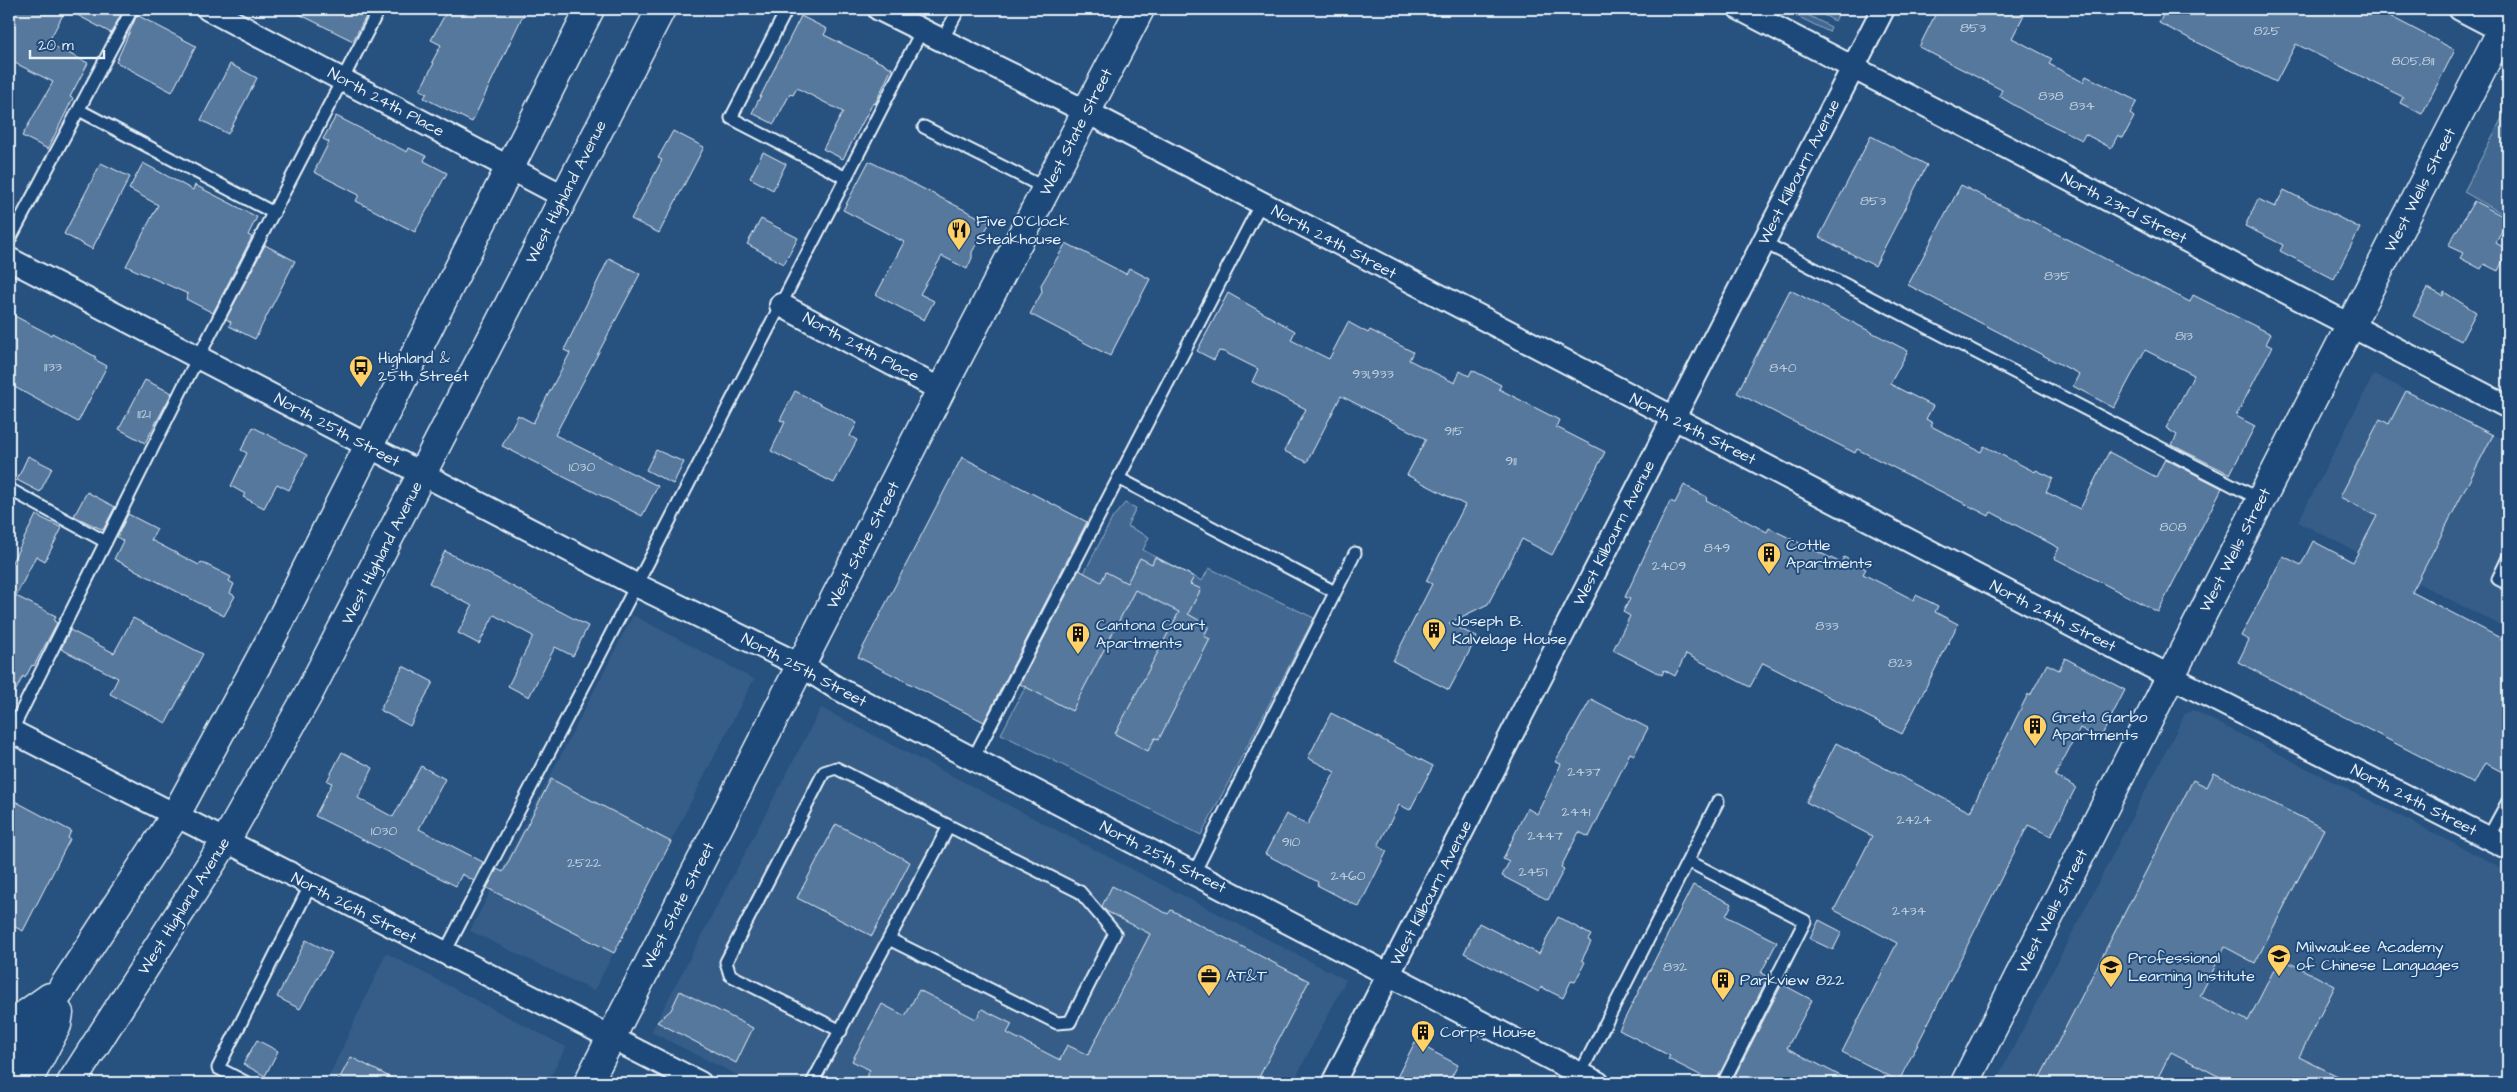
<svg xmlns="http://www.w3.org/2000/svg" width="2517" height="1092" font-family="'Architects Daughter',sans-serif">
<style>
.built{fill:#355d88}
.green{fill:#436891;stroke:#96acc4}
.building{fill:#57789d;stroke:#e8f1f8}
.lines{fill:none;stroke-linecap:round;stroke-linejoin:round}
.lane-casing{stroke:#e8f1f8;stroke-width:15}
.street-casing{stroke:#e8f1f8;stroke-width:26}
.secondary-casing{stroke:#e8f1f8;stroke-width:31}
.primary-casing{stroke:#e8f1f8;stroke-width:31}
.lane{stroke:#1f4a7a;stroke-width:11}
.street{stroke:#1f4a7a;stroke-width:22}
.secondary{stroke:#1f4a7a;stroke-width:28}
.primary{stroke:#1f4a7a;stroke-width:28}
.labels{text-anchor:middle;dominant-baseline:central;stroke-width:4;stroke-linejoin:round;paint-order:stroke}
.number-label{font-size:14px;fill:#c4d3e1}
.street-label{font-size:16px;fill:#e8f1f8;stroke:#1f4a7a}
.poi-label{font-size:16px;fill:#e8f1f8;stroke:#1f4a7a;text-anchor:start}
</style>
<rect width="100%" height="100%" fill="#27517f"/>
<filter id="ink" filterUnits="userSpaceOnUse"><feTurbulence type="fractalNoise" baseFrequency=".02" numOctaves="2"/><feDisplacementMap in="SourceGraphic" scale="10" xChannelSelector="R" yChannelSelector="G"/><feConvolveMatrix kernelMatrix="1 2 1 2 8 2 1 2 1" color-interpolation-filters="sRGB"/></filter>
<g filter="url(#ink)">
<!-- built -->
<path class="built" d="M 2374,374 L 2508,442 L 2508,629 L 2298,522 Z
M 633,615 L 754,679 L 594,991 L 470,931 Z
M 821,708 L 1346,980 L 1293,1083 L 753,1083 L 651,1032 Z
M 2193,710 L 2508,871 L 2508,1083 L 1995,1083 L 2185,714 Z
M 386,953 L 566,1047 L 547,1083 L 326,1083 Z"/>
<!-- green -->
<path class="green" d="M 1783,9 L 1796,9 L 1831,27 L 1829,32 Z
M 1812,9 L 1841,9 L 1835,21 Z
M 2508,106 L 2508,217 L 2464,192 Z
M 1125,503 L 1136,508 L 1127,526 L 1149,537 L 1143,550 L 1202,581 L 1209,568 L 1314,618 L 1201,835 L 1001,734 L 1113,517 Z"/>
<!-- building -->
<path class="building" d="M 9,9 L 124,9 L 111,33 L 66,9 L 48,43 L 88,63 L 70,97 L 73,98 L 48,149 L 22,136 L 53,82 L 9,60 Z
M 289,9 L 370,9 L 353,41 Z
M 448,9 L 526,9 L 472,122 L 424,98 L 427,93 L 420,90 L 434,63 L 432,62 L 441,45 L 431,40 Z
M 1938,9 L 2027,9 L 2012,38 L 2052,59 L 2049,64 L 2083,82 L 2086,76 L 2137,101 L 2130,114 L 2134,117 L 2123,138 L 2118,135 L 2111,148 L 2085,134 L 2082,140 L 2029,114 L 1999,96 L 2002,90 L 1919,47 Z
M 2166,9 L 2376,9 L 2455,50 L 2422,114 L 2400,103 L 2403,97 L 2296,44 L 2276,82 L 2159,23 Z
M 137,15 L 196,46 L 172,92 L 116,62 Z
M 801,16 L 827,29 L 824,35 L 892,68 L 875,104 L 873,103 L 843,159 L 823,149 L 843,112 L 797,88 L 793,95 L 790,94 L 774,124 L 752,113 Z
M 230,64 L 257,78 L 228,134 L 201,120 Z
M 336,116 L 407,152 L 409,148 L 426,156 L 424,161 L 447,173 L 415,232 L 356,201 L 359,195 L 314,172 L 329,142 L 323,139 Z
M 673,131 L 704,147 L 659,233 L 631,219 L 662,160 L 658,158 Z
M 1871,136 L 1927,165 L 1875,266 L 1819,237 Z
M 763,152 L 786,164 L 773,190 L 750,178 Z
M 869,161 L 990,223 L 972,252 L 972,258 L 967,269 L 942,256 L 920,294 L 934,301 L 924,320 L 876,295 L 904,242 L 843,210 Z
M 101,163 L 130,177 L 92,249 L 64,234 Z
M 143,163 L 193,190 L 195,185 L 257,217 L 248,235 L 252,237 L 213,313 L 186,299 L 188,294 L 126,266 L 158,205 L 129,189 Z
M 1961,185 L 2182,298 L 2190,302 L 2193,295 L 2271,334 L 2266,344 L 2272,347 L 2236,416 L 2255,426 L 2230,474 L 2172,445 L 2177,435 L 2166,428 L 2194,375 L 2145,350 L 2114,408 L 2073,386 L 2079,374 L 1908,285 Z
M 2284,190 L 2360,228 L 2334,279 L 2280,251 L 2283,245 L 2245,226 L 2258,199 L 2275,207 Z
M 2474,201 L 2508,219 L 2496,243 L 2508,250 L 2498,271 L 2484,264 L 2481,269 L 2460,258 L 2463,253 L 2448,246 Z
M 761,219 L 798,238 L 784,264 L 747,244 Z
M 1066,243 L 1126,274 L 1129,268 L 1150,279 L 1110,356 L 1030,314 L 1042,292 L 1041,285 Z
M 265,245 L 295,261 L 255,339 L 229,326 L 231,322 L 226,319 Z
M 609,258 L 640,274 L 555,435 L 658,486 L 642,516 L 502,446 L 518,415 L 533,423 L 570,353 L 564,350 Z
M 2428,288 L 2443,296 L 2444,292 L 2476,312 L 2461,341 L 2413,316 Z
M 1790,290 L 1908,351 L 1890,384 L 1933,406 L 1926,419 L 1933,423 L 1931,426 L 1981,452 L 1984,446 L 2035,472 L 2036,470 L 2053,478 L 2046,492 L 2080,509 L 2109,452 L 2156,477 L 2165,459 L 2222,488 L 2158,612 L 2054,558 L 2059,548 L 1991,512 L 1989,516 L 1857,449 L 1855,453 L 1737,393 Z
M 1228,293 L 1295,331 L 1291,340 L 1329,359 L 1348,322 L 1368,333 L 1370,330 L 1413,352 L 1409,360 L 1455,383 L 1460,371 L 1469,376 L 1472,370 L 1501,385 L 1499,389 L 1559,420 L 1556,427 L 1605,452 L 1552,555 L 1522,539 L 1488,604 L 1449,623 L 1477,637 L 1449,690 L 1393,661 L 1432,584 L 1426,581 L 1465,505 L 1407,475 L 1426,439 L 1341,396 L 1307,462 L 1284,451 L 1306,409 L 1252,382 L 1258,369 L 1224,352 L 1219,351 L 1214,360 L 1197,351 Z
M 9,313 L 51,335 L 52,333 L 96,357 L 94,359 L 107,366 L 78,422 L 9,384 Z
M 145,380 L 172,393 L 145,443 L 119,429 Z
M 795,391 L 857,423 L 850,436 L 857,440 L 834,483 L 771,451 L 785,422 L 780,420 Z
M 2406,391 L 2493,435 L 2412,592 L 2508,642 L 2508,775 L 2485,763 L 2474,784 L 2238,662 L 2249,640 L 2241,636 L 2283,556 L 2301,565 L 2313,541 L 2353,562 L 2377,516 L 2340,497 L 2380,419 L 2389,424 Z
M 253,427 L 307,455 L 289,490 L 277,484 L 264,508 L 243,497 L 245,494 L 231,486 L 247,453 L 241,450 Z
M 656,450 L 684,462 L 673,484 L 646,470 Z
M 28,456 L 52,468 L 40,492 L 17,480 Z
M 962,457 L 1087,522 L 984,722 L 858,657 Z
M 1684,485 L 1707,497 L 1706,500 L 1767,532 L 1769,528 L 1841,563 L 1844,557 L 1866,569 L 1863,574 L 1914,600 L 1916,595 L 1938,606 L 1935,612 L 1958,624 L 1902,734 L 1763,663 L 1750,687 L 1686,654 L 1675,676 L 1664,670 L 1662,675 L 1613,650 L 1630,616 L 1623,612 L 1630,599 L 1625,597 L 1670,501 L 1675,503 Z
M 87,492 L 115,507 L 103,530 L 74,516 Z
M 128,514 L 157,529 L 151,540 L 199,565 L 201,562 L 231,577 L 229,581 L 234,584 L 230,593 L 235,596 L 224,616 L 114,559 L 123,541 L 117,537 Z
M 36,515 L 62,528 L 45,561 L 36,556 L 16,596 L 56,616 L 54,621 L 57,623 L 34,666 L 32,665 L 25,678 L 23,676 L 9,704 L 9,568 Z
M 445,551 L 588,626 L 573,656 L 555,647 L 529,697 L 508,686 L 533,636 L 494,615 L 479,644 L 458,633 L 472,606 L 429,583 Z
M 1155,557 L 1194,577 L 1190,584 L 1201,589 L 1188,614 L 1209,626 L 1204,636 L 1210,639 L 1159,739 L 1155,738 L 1148,751 L 1115,734 L 1179,612 L 1135,590 L 1072,711 L 1020,684 L 1079,570 L 1101,582 L 1106,572 L 1127,583 L 1140,558 L 1152,564 Z
M 133,618 L 203,654 L 166,723 L 110,694 L 118,678 L 61,649 L 70,630 L 114,653 Z
M 2065,658 L 2125,690 L 2100,739 L 2080,728 L 2055,776 L 2076,787 L 2051,836 L 2028,825 L 1899,1081 L 1842,1052 L 1897,943 L 1834,910 L 1872,836 L 1806,802 L 1836,743 L 1970,812 L 2028,694 L 2030,696 L 2047,664 L 2059,670 Z
M 403,666 L 433,682 L 410,726 L 380,710 Z
M 1591,699 L 1648,728 L 1634,755 L 1630,753 L 1589,837 L 1579,832 L 1561,867 L 1564,869 L 1548,900 L 1502,876 L 1509,862 L 1503,859 L 1527,808 L 1537,814 L 1561,764 L 1555,762 Z
M 1331,713 L 1433,766 L 1410,810 L 1399,805 L 1378,846 L 1387,851 L 1359,907 L 1317,885 L 1318,882 L 1265,854 L 1286,814 L 1307,825 L 1335,772 L 1308,758 Z
M 342,752 L 373,768 L 358,798 L 393,817 L 421,766 L 445,779 L 419,829 L 483,862 L 474,881 L 462,874 L 456,886 L 315,816 L 332,783 L 327,781 Z
M 2214,773 L 2324,829 L 2255,963 L 2225,947 L 2200,996 L 2248,1021 L 2280,958 L 2335,986 L 2299,1057 L 2352,1083 L 2217,1083 L 2220,1077 L 2171,1052 L 2155,1083 L 2037,1083 L 2193,780 L 2207,787 Z
M 551,779 L 671,842 L 614,953 L 487,888 L 497,869 L 503,872 Z
M 9,798 L 71,831 L 68,838 L 70,839 L 23,931 L 9,924 Z
M 836,824 L 910,862 L 872,936 L 797,898 Z
M 1693,885 L 1732,904 L 1726,916 L 1777,942 L 1761,973 L 1768,977 L 1716,1083 L 1668,1059 L 1670,1056 L 1619,1030 Z
M 1112,886 L 1168,914 L 1171,910 L 1309,981 L 1256,1083 L 879,1083 L 866,1077 L 870,1070 L 852,1061 L 882,1004 L 905,1016 L 919,990 L 976,1019 L 982,1009 L 1012,1024 L 1007,1033 L 1060,1060 L 1067,1045 L 1088,1055 L 1150,934 L 1106,911 L 1102,906 Z
M 1558,917 L 1591,935 L 1588,940 L 1591,942 L 1582,960 L 1585,962 L 1575,982 L 1571,981 L 1563,998 L 1541,987 L 1539,992 L 1464,953 L 1479,923 L 1539,954 Z
M 1819,920 L 1842,932 L 1833,950 L 1810,939 Z
M 306,940 L 332,953 L 300,1009 L 277,997 Z
M 1782,984 L 1812,1000 L 1787,1048 L 1854,1083 L 1731,1083 Z
M 680,991 L 753,1028 L 736,1063 L 657,1022 L 671,1010 Z
M 257,1040 L 278,1051 L 265,1076 L 243,1064 Z
M 1415,1042 L 1458,1065 L 1448,1083 L 1394,1083 Z
M 351,1057 L 401,1083 L 337,1083 Z"/>
<g class="lines">
<!-- lane casing -->
<g class="lane-casing">
<path id="lane" d="M 787,9 L 731,118 L 846,178
M 942,40 L 959,9
M 79,110 L 274,213
M 924,127 L 1047,189
M 9,241 L 132,9
M 1763,242 L 2261,500
M 1120,479 L 1335,592
M 9,489 L 106,542
M 2508,558 L 2498,579 L 2508,584
M 10,734 L 186,381 L 379,9
M 973,759 L 1261,203
M 2488,838 L 2508,801
M 1688,861 L 1805,921 L 1723,1083
M 1194,873 L 1355,553
M 889,939 L 1057,1023 L 1070,1022 L 1115,933 L 1080,892 L 949,826
M 444,954 L 652,555 L 922,30
M 1580,1074 L 1718,801
M 247,1083 L 218,1068 L 310,886
M 812,1083 C 858,998 903,912 949,826 L 836,768 L 824,772 L 726,962 L 730,975 L 841,1031"/>
</g>
<!-- street casing -->
<g class="street-casing">
<path id="street" d="M 208,9 L 563,196
M 879,9 L 1087,112 L 2142,662 L 2508,848
M 1740,9 L 2508,407
M 2460,9 L 2508,34
M 9,259 L 636,585 L 802,666 L 835,687 L 973,759 L 1598,1083
M 781,305 L 941,390
M 9,730 L 700,1083
M 1333,1083 L 1883,9"/>
</g>
<!-- secondary casing -->
<g class="secondary-casing">
<path id="secondary" d="M 588,1083 L 941,390 L 1140,9
M 1965,1083 L 2184,650 L 2508,18"/>
</g>
<!-- primary casing -->
<g class="primary-casing">
<path id="primary" d="M 9,1026 L 50,997
M 9,1070 L 175,816 L 272,637 L 590,9
M 27,1083 L 57,1025 L 59,1013
M 71,1083 L 225,842 L 308,695 L 661,9"/>
</g>
<!-- lane -->
<use href="#lane" class="lane"/>
<!-- street -->
<use href="#street" class="street"/>
<!-- secondary -->
<use href="#secondary" class="secondary"/>
<!-- primary -->
<use href="#primary" class="primary"/>
</g>
</g>
<!-- icons -->
<defs>
<g id="restaurant-pin" transform="scale(1.25)"><path d="M0 17L-7.5 6A9.5 9.5 0 1 1 7.5 6Z" fill="#ffd166" stroke="#1f4a7a"/><path d="M-5-6h1v4h1v-4h1v4h1v-4h1v5L-1.5 .5V6h-2V.5L-5-1ZM5-6V6H3V1.5H1.5Q1.5-4 5-6Z" fill="#111"/></g>
<g id="bus-pin" transform="scale(1.25)"><path d="M0 17L-7.5 6A9.5 9.5 0 1 1 7.5 6Z" fill="#ffd166" stroke="#1f4a7a"/><path d="M-5-6H5V4H4V6H2V4H-2V6H-4V4H-5ZM-3.5-4V0h7V-4ZM-3.5 1.2v1.5H-2V1.2ZM2 1.2v1.5H3.5V1.2Z" fill="#111"/></g>
<g id="building-pin" transform="scale(1.25)"><path d="M0 17L-7.5 6A9.5 9.5 0 1 1 7.5 6Z" fill="#ffd166" stroke="#1f4a7a"/><path d="M-4-6H4V6H1V3H-1V6H-4ZM-2.5-4.3h1.7v1.8h-1.7ZM.8-4.3h1.7v1.8H.8ZM-2.5-1h1.7V.8h-1.7ZM.8-1h1.7V.8H.8Z" fill="#111"/></g>
<g id="school-pin" transform="scale(1.25)"><path d="M0 17L-7.5 6A9.5 9.5 0 1 1 7.5 6Z" fill="#ffd166" stroke="#1f4a7a"/><path d="M0-5L7-2L0 1L-7-2ZM-4 1L0 2.5L4 1V4Q0 6-4 4Z" fill="#111"/></g>
<g id="office-pin" transform="scale(1.25)"><path d="M0 17L-7.5 6A9.5 9.5 0 1 1 7.5 6Z" fill="#ffd166" stroke="#1f4a7a"/><path d="M-6-3h4V-5.5h4V-3h4V5H-6ZM-1-4.5V-3h2v-1.5ZM-6 0V1H6V0Z" fill="#111"/></g>
</defs>
<g fill-rule="evenodd">
<use href="#restaurant-pin" x="959" y="230"/>
<use href="#bus-pin" x="361" y="367"/>
<use href="#building-pin" x="1769" y="554"/>
<use href="#building-pin" x="1434" y="630"/>
<use href="#building-pin" x="1078" y="634"/>
<use href="#building-pin" x="2035" y="726"/>
<use href="#school-pin" x="2279" y="956"/>
<use href="#school-pin" x="2111" y="967"/>
<use href="#office-pin" x="1209" y="976"/>
<use href="#building-pin" x="1723" y="980"/>
<use href="#building-pin" x="1423" y="1032"/>
</g>
<g class="labels">
<!-- number labels -->
<g class="number-label">
<text x="1973" y="28">853</text>
<text x="2267" y="31">825</text>
<text x="2413" y="61">805,811</text>
<text x="2051" y="96">838</text>
<text x="2082" y="106">834</text>
<text x="1873" y="201">853</text>
<text x="2057" y="276">835</text>
<text x="2184" y="336">813</text>
<text x="53" y="367">1133</text>
<text x="1783" y="368">840</text>
<text x="1373" y="374">931,933</text>
<text x="144" y="414">1121</text>
<text x="1454" y="431">915</text>
<text x="1511" y="461">911</text>
<text x="582" y="467">1030</text>
<text x="2173" y="527">808</text>
<text x="1717" y="548">849</text>
<text x="1669" y="566">2409</text>
<text x="1827" y="626">833</text>
<text x="1900" y="663">823</text>
<text x="1584" y="772">2437</text>
<text x="1576" y="812">2441</text>
<text x="1914" y="820">2424</text>
<text x="384" y="831">1030</text>
<text x="1545" y="836">2447</text>
<text x="1291" y="842">910</text>
<text x="584" y="863">2522</text>
<text x="1533" y="872">2451</text>
<text x="1348" y="876">2460</text>
<text x="1909" y="911">2434</text>
<text x="1675" y="967">832</text>
</g>
<!-- street labels -->
<g class="street-label">
<text transform="translate(386 102) rotate(28)">North 24th Place</text>
<text transform="translate(1076 132) rotate(-63)">West State Street</text>
<text transform="translate(1799 172) rotate(-63)">West Kilbourn Avenue</text>
<text transform="translate(2420 190) rotate(-63)">West Wells Street</text>
<text transform="translate(566 192) rotate(-63)">West Highland Avenue</text>
<text transform="translate(2124 208) rotate(27)">North 23rd Street</text>
<text transform="translate(1334 242) rotate(28)">North 24th Street</text>
<text transform="translate(861 347) rotate(28)">North 24th Place</text>
<text transform="translate(1693 429) rotate(27)">North 24th Street</text>
<text transform="translate(337 430) rotate(28)">North 25th Street</text>
<text transform="translate(1614 533) rotate(-63)">West Kilbourn Avenue</text>
<text transform="translate(863 545) rotate(-63)">West State Street</text>
<text transform="translate(2235 550) rotate(-63)">West Wells Street</text>
<text transform="translate(382 553) rotate(-63)">West Highland Avenue</text>
<text transform="translate(2053 616) rotate(27)">North 24th Street</text>
<text transform="translate(804 670) rotate(28)">North 25th Street</text>
<text transform="translate(2414 800) rotate(27)">North 24th Street</text>
<text transform="translate(1163 857) rotate(27)">North 25th Street</text>
<text transform="translate(1431 893) rotate(-63)">West Kilbourn Avenue</text>
<text transform="translate(184 906) rotate(-58)">West Highland Avenue</text>
<text transform="translate(678 906) rotate(-63)">West State Street</text>
<text transform="translate(354 908) rotate(27)">North 26th Street</text>
<text transform="translate(2052 911) rotate(-63)">West Wells Street</text>
</g>
<!-- poi labels -->
<g class="poi-label">
<text x="976" y="221">Five O'Clock<tspan x="976" dy="18">Steakhouse</tspan></text>
<text x="378" y="358">Highland &amp;<tspan x="378" dy="18">25th Street</tspan></text>
<text x="1786" y="545">Cottle<tspan x="1786" dy="18">Apartments</tspan></text>
<text x="1452" y="621">Joseph B.<tspan x="1452" dy="18">Kalvelage House</tspan></text>
<text x="1096" y="625">Cantona Court<tspan x="1096" dy="18">Apartments</tspan></text>
<text x="2052" y="717">Greta Garbo<tspan x="2052" dy="18">Apartments</tspan></text>
<text x="2296" y="947">Milwaukee Academy<tspan x="2296" dy="18">of Chinese Languages</tspan></text>
<text x="2128" y="958">Professional<tspan x="2128" dy="18">Learning Institute</tspan></text>
<text x="1226" y="976">AT&amp;T</text>
<text x="1740" y="980">Parkview 822</text>
<text x="1440" y="1032">Corps House</text>
</g>
</g>
<!-- margin -->
<rect width="2517" height="1092" fill="none" stroke="#1f4a7a" stroke-width="30"/>
<rect x="15" y="15" width="2487" height="1062" fill="none" stroke="#e8f1f8" stroke-width="2" filter="url(#ink)"/>
<!-- scale -->
<path d="M30 50v8h74v-8" fill="none" stroke="#e8f1f8" stroke-width="2.5"/>
<text x="38" y="50" font-size="15" fill="#e8f1f8" stroke="#1f4a7a" stroke-width="4" paint-order="stroke">20 m</text>
</svg>
